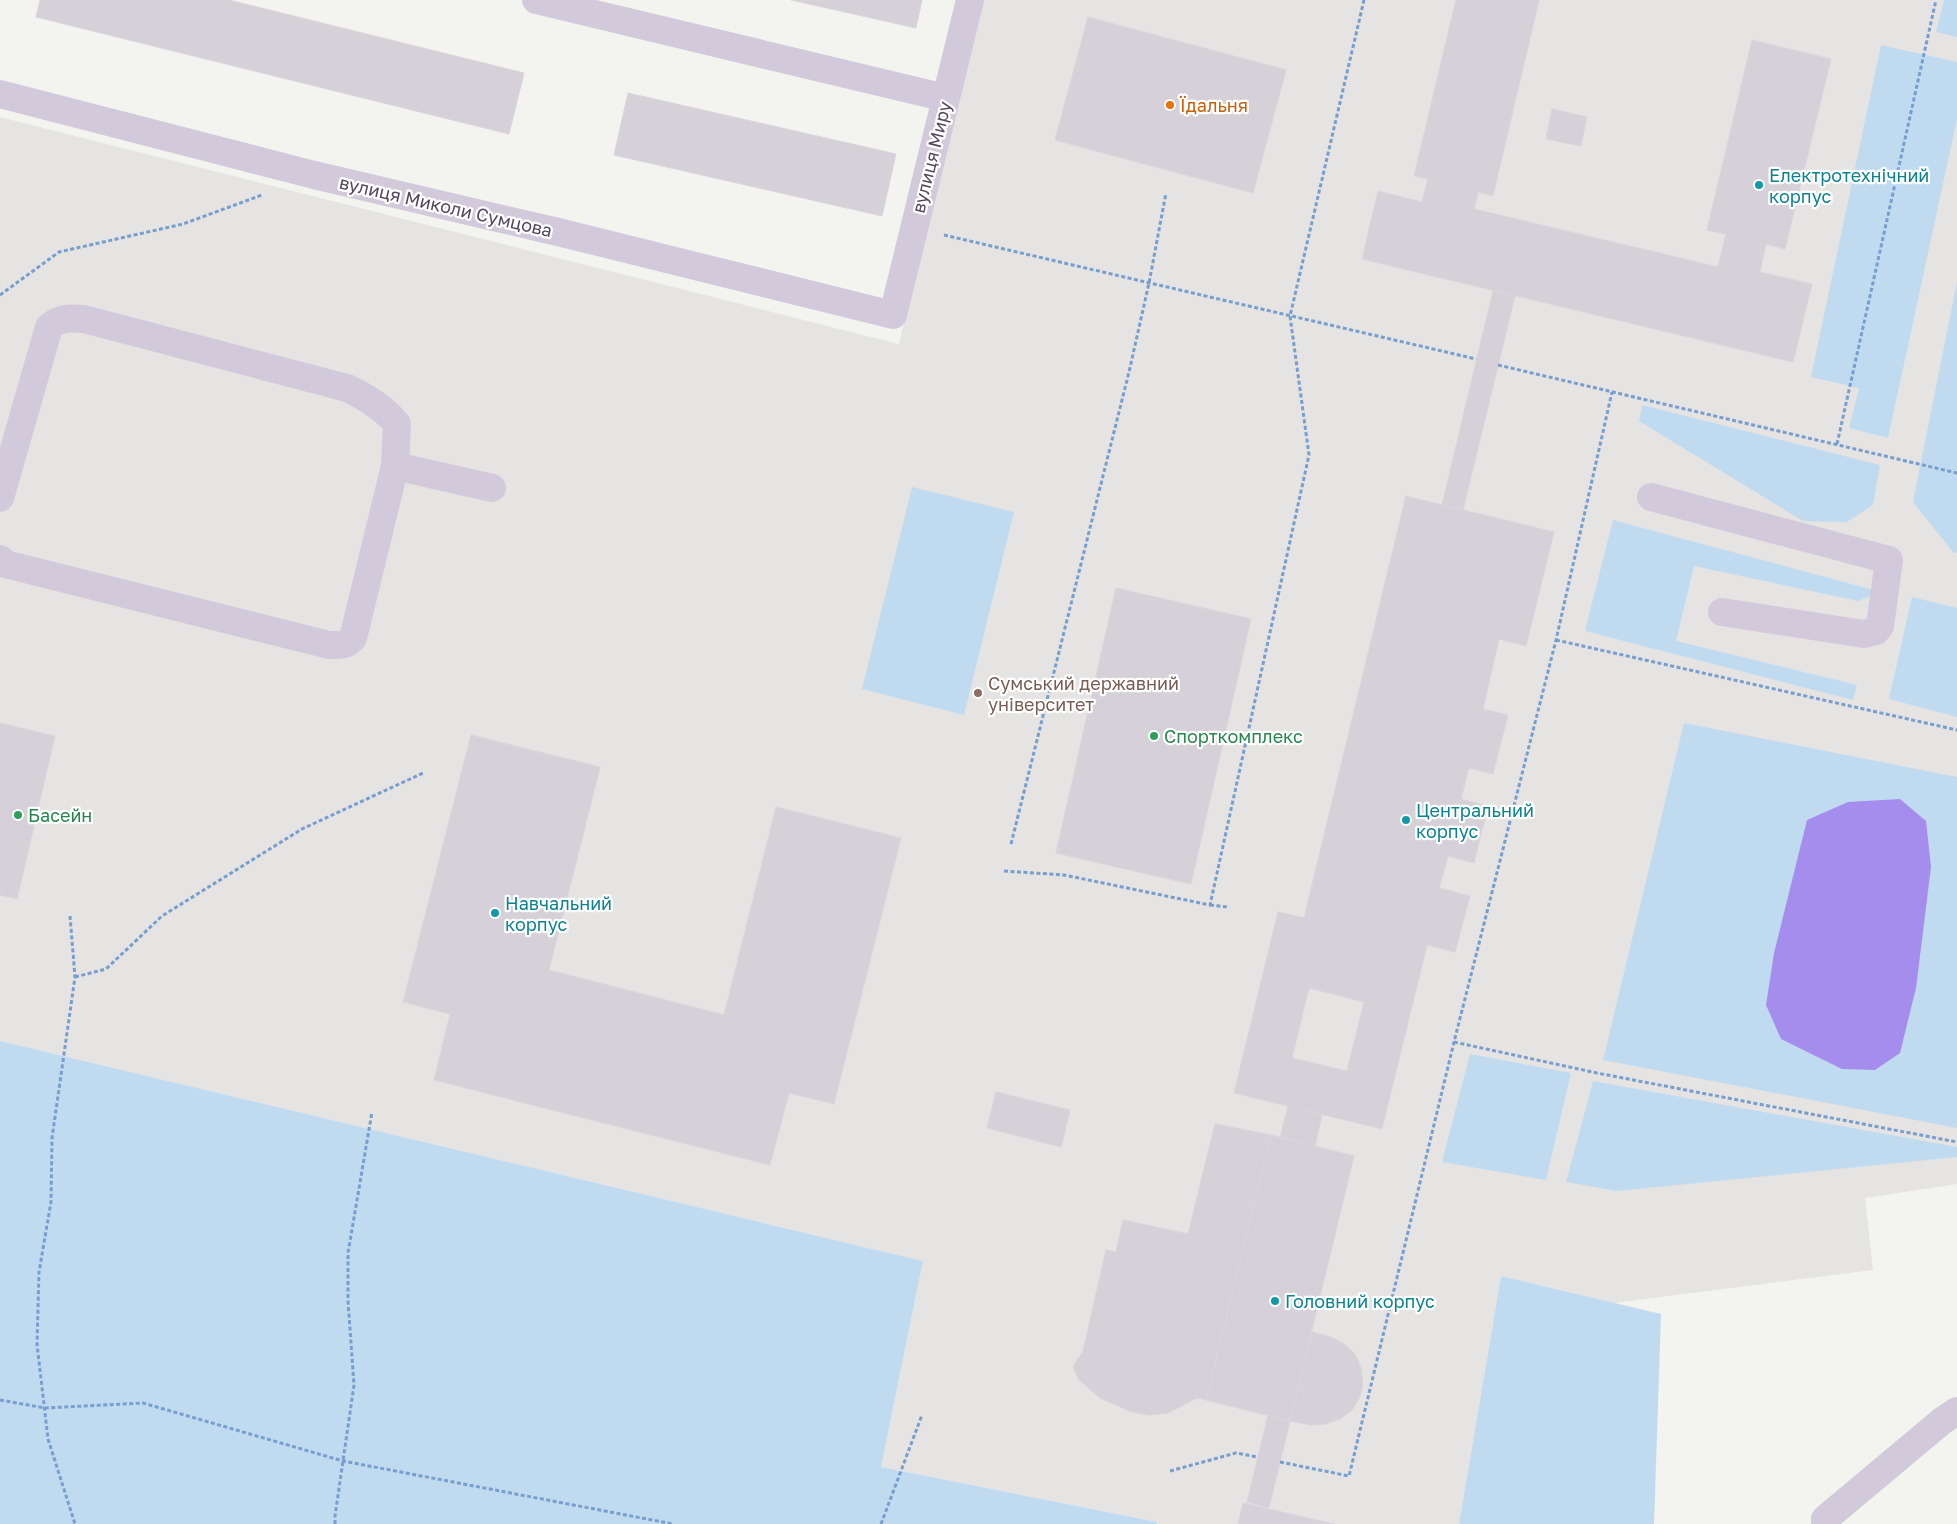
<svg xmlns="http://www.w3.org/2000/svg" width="1957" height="1524" font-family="'Golos Text',sans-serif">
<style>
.education{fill:#e5e4e2}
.green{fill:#c0dbf0}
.water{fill:#a58ded}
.building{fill:#d6d0d8;stroke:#dad4dc;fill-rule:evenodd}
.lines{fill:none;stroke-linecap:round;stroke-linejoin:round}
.path{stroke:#779ece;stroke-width:3;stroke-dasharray:4 2.5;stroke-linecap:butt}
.minor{stroke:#d2cada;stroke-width:28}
.food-dot{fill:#e8710a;stroke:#fff;stroke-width:2}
.culture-dot{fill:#0f9aa8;stroke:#fff;stroke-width:2}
.education-dot{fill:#8d6e63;stroke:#fff;stroke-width:2}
.leisure-dot{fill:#2e9e5b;stroke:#fff;stroke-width:2}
.labels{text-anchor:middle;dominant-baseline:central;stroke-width:4.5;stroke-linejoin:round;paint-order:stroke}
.food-label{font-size:18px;fill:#c56008;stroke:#fff;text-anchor:start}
.street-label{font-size:18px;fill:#54485e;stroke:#fff}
.culture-label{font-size:18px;fill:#0d838f;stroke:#fff;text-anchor:start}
.education-label{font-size:18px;fill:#785e54;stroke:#fff;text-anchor:start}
.leisure-label{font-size:18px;fill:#27864d;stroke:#fff;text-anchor:start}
</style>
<rect width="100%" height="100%" fill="#f3f3f0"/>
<!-- education -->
<path class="education" d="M 984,0 L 1957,0 L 1957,1184 L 1865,1198 L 1873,1270 L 1614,1303 L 1501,1276 L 1459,1524 L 1157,1524 L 1157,1522 L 881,1467 L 923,1261 L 0,1041 L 0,117 L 899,344 Z"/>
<!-- green -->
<path class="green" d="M 1944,0 L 1957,0 L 1957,37 L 1936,32 Z
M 1881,45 L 1957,62 L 1957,119 L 1888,438 L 1849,428 L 1859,388 L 1811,377 Z
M 1957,282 L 1957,553 L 1953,552 L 1913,502 Z
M 1642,405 L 1880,465 L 1873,505 L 1847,522 L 1803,521 L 1639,421 Z
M 912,487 L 1014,512 L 964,715 L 862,689 Z
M 1613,520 L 1881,592 L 1858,601 L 1694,566 L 1676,641 L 1857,685 L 1853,700 L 1585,631 Z
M 1912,597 L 1957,608 L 1957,717 L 1889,699 Z
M 1684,723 L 1957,777 L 1957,1128 L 1603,1060 Z
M 0,1041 L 923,1261 L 881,1467 L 1157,1522 L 1157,1524 L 0,1524 Z
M 1470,1054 L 1571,1073 L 1546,1180 L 1442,1162 Z
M 1593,1081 L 1957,1147 L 1957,1157 L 1617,1191 L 1566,1182 Z
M 1501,1276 L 1661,1314 L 1654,1524 L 1459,1524 Z"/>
<!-- water -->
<path class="water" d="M 1900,799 L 1926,821 L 1931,867 L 1916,988 L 1900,1053 L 1875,1070 L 1842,1069 L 1781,1039 L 1766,1005 L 1774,953 L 1807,820 L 1848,802 Z"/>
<!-- building -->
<path class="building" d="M 40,0 L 229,0 L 524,73 L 509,134 L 36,17 Z
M 791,0 L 922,0 L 916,28 Z
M 1456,0 L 1539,0 L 1493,196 L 1478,192 L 1474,209 L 1718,267 L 1726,234 L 1707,230 L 1752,40 L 1831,59 L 1785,249 L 1766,244 L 1760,272 L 1812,284 L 1793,362 L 1362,259 L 1378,191 L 1422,202 L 1428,179 L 1414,176 Z
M 1088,17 L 1286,70 L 1253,193 L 1055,140 Z
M 628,93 L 896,154 L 882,216 L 614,155 Z
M 1552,109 L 1587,117 L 1581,146 L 1546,139 Z
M 1493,291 L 1515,296 L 1463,510 L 1442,505 Z
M 1406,496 L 1554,532 L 1526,646 L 1499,639 L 1483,709 L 1508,715 L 1493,774 L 1469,768 L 1461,799 L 1488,806 L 1481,834 L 1474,863 L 1448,856 L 1439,888 L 1470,896 L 1455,952 L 1427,945 L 1382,1129 L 1234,1093 L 1278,912 L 1304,918 ZM 1309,988 L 1364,1002 L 1347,1071 L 1292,1058 Z
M 1116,588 L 1251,619 L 1191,884 L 1056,853 Z
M 0,723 L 55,736 L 17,899 L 0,895 Z
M 471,735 L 600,767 L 549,970 L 724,1015 L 776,807 L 901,838 L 834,1104 L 789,1093 L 770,1165 L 434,1080 L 450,1014 L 403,1002 Z
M 996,1092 L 1070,1110 L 1061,1147 L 987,1128 Z
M 1288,1106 L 1322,1115 L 1315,1146 L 1280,1138 Z
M 1215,1124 L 1271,1135 L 1206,1400 L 1197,1398 L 1168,1413 L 1150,1415 L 1132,1412 L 1100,1398 L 1078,1379 L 1073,1367 L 1083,1351 L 1106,1250 L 1116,1252 L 1123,1220 L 1188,1234 Z
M 1271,1135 L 1354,1156 L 1290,1421 L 1206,1400 Z
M 1312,1332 L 1331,1337 L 1344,1344 L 1355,1354 L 1361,1368 L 1363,1383 L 1360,1397 L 1352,1410 L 1340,1419 L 1326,1424 L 1311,1425 L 1290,1421 Z
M 1268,1415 L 1290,1421 L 1269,1508 L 1247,1502 Z
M 1243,1503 L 1334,1524 L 1335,1524 L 1238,1524 Z"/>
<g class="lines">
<!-- path -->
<path class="path" d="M 944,235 L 1476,359
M 0,295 L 59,252 L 183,224 L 262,195
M 1498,365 L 1957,473
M 1837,444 L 1936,0
M 1556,640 L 1957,730
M 1011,844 L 1129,372 L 1149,283 L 1166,193
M 1004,871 L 1064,875 L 1210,905 L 1309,455 L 1290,316 L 1364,0
M 1210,905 L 1228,907
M 70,916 L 75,977 L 52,1138 L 51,1202 L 39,1272 L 37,1344 L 48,1439 L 75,1524
M 75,977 L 106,969 L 162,916 L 302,829 L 423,773
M 1454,1042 L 1597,1073 L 1957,1142
M 0,1400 L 45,1408 L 143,1403 L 343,1461 L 673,1524
M 1280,1462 L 1349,1476 L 1454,1042 L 1556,640 L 1612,392
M 1170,1471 L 1236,1453 L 1257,1457
M 335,1524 L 335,1516 L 354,1385 L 348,1301 L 348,1253 L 372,1112
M 881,1524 L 922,1415"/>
<!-- minor -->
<path class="minor" d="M 536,0 L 946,98
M 0,94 L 314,175 L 558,232 L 893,315 L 970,0
M 395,466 L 492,488
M 1651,497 L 1889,560 L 1880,626 L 1876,631 L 1864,634 L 1722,612
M 0,498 L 49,327 C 60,317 70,318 84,319 L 347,388 C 366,397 383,407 397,424 L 395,466 L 353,638 C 346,646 339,645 329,645 L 5,564 L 0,559
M 1825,1524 L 1825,1519 L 1942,1421 L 1957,1411"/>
</g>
<!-- markers -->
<circle class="food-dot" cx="1170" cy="105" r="5"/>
<g class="culture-dot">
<circle cx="1759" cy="185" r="5"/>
<circle cx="1406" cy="820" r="5"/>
<circle cx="495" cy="913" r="5"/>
<circle cx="1275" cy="1301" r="5"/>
</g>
<circle class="education-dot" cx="978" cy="693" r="5"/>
<g class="leisure-dot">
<circle cx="1154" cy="736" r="5"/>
<circle cx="18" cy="815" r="5"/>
</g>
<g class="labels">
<!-- food labels -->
<g class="food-label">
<text x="1180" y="105">Їдальня</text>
</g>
<!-- street labels -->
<g class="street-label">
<text transform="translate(931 157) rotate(-76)">вулиця Миру</text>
<text transform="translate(446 206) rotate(13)">вулиця Миколи Сумцова</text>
</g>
<!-- culture labels -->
<g class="culture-label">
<text x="1769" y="175">Електротехнічний<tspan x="1769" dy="21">корпус</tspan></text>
<text x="1416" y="810">Центральний<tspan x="1416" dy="21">корпус</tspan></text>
<text x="505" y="903">Навчальний<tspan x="505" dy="21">корпус</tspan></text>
<text x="1285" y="1301">Головний корпус</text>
</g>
<!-- education labels -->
<g class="education-label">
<text x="988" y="683">Сумський державний<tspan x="988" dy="21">університет</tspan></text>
</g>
<!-- leisure labels -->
<g class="leisure-label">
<text x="1164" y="736">Спорткомплекс</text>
<text x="28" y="815">Басейн</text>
</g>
</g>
</svg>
